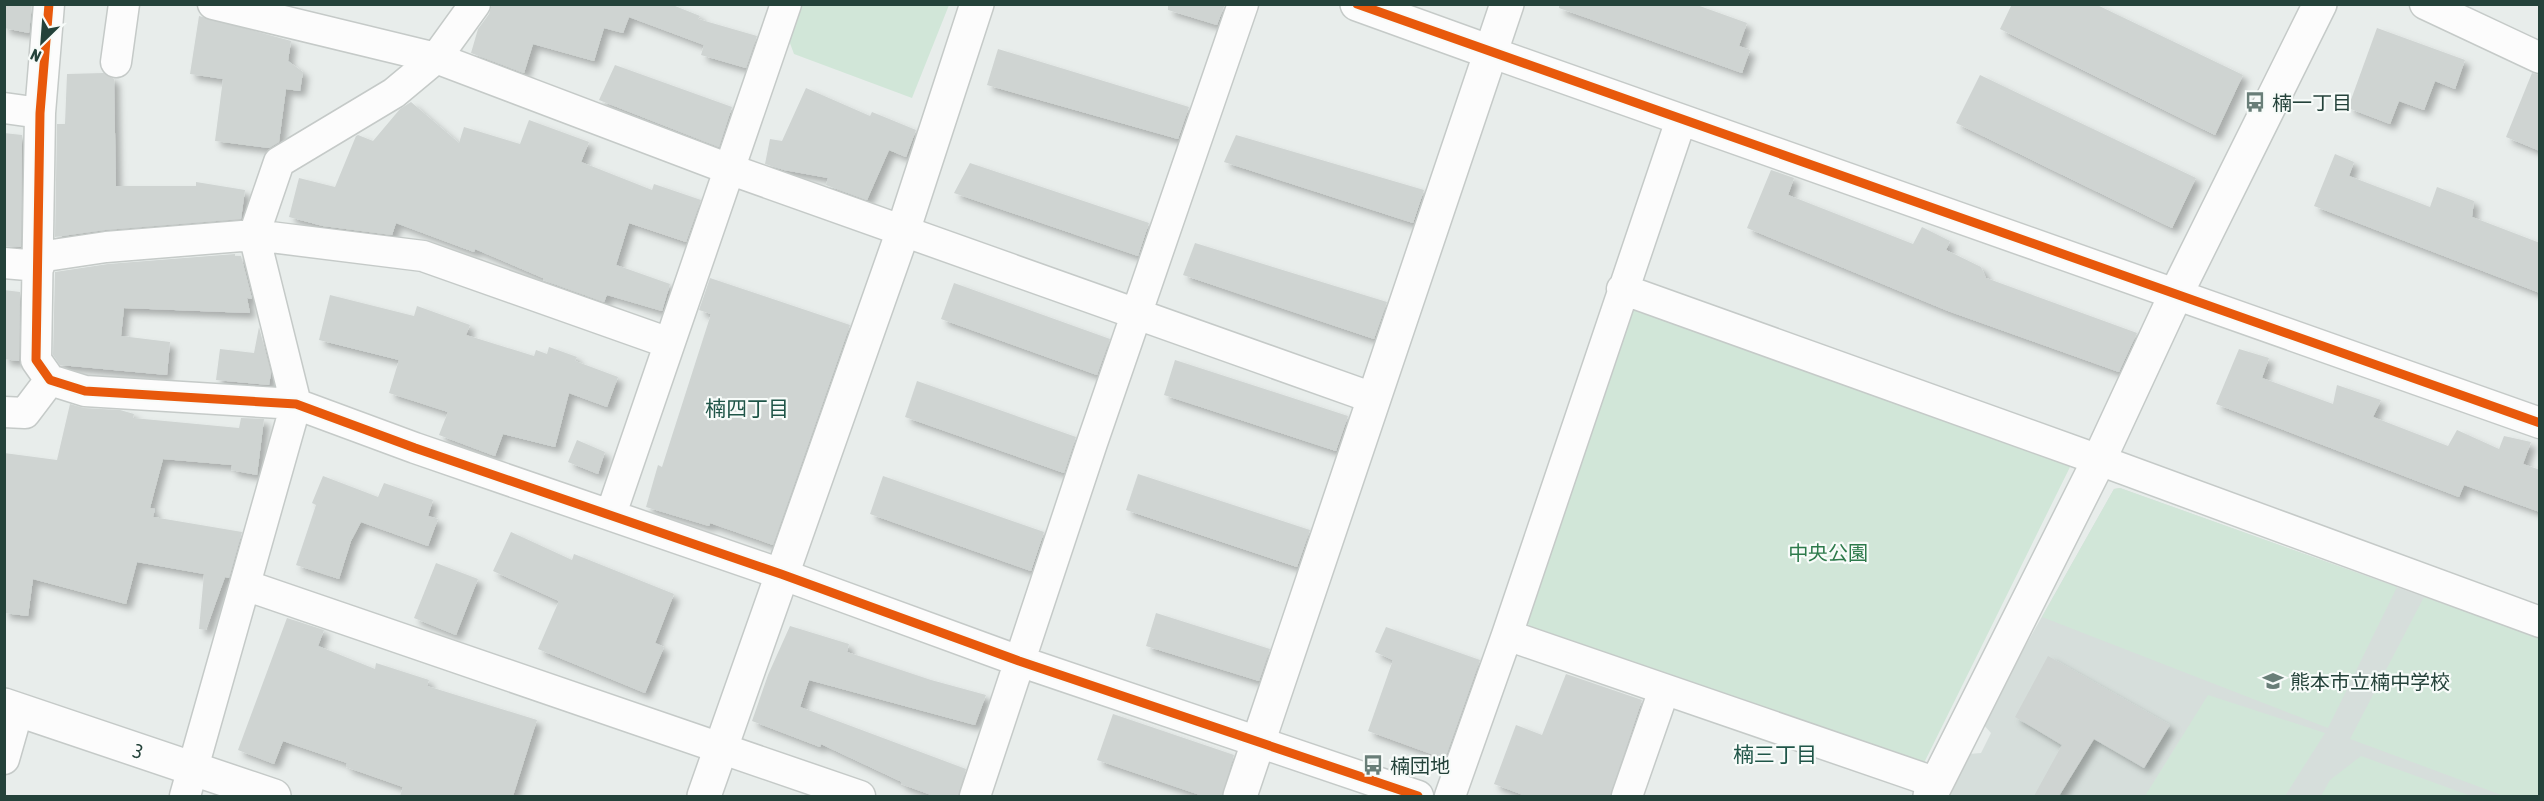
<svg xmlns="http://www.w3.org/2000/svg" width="2544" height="801" font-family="'Asap Condensed','Noto Sans JP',sans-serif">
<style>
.built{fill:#d6dedb}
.green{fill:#d1e6d8}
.building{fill:#cfd4d2;filter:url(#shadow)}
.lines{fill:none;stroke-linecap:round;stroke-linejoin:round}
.minor-casing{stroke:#c5cac8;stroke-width:33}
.tertiary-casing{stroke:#c5cac8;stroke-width:36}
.minor{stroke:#fcfcfc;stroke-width:30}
.tertiary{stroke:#fcfcfc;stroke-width:33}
.cycleway-casing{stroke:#f7fbf9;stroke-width:13}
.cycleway{stroke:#e8590c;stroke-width:9}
.labels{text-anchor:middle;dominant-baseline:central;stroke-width:4.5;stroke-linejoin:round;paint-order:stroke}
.poi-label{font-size:20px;fill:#24423a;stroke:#f7fbf9;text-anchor:start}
.park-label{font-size:20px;fill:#2d7a4b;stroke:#f7fbf9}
.street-label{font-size:20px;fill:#24423a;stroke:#f7fbf9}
.neighbourhood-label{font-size:21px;fill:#1f5548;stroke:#f7fbf9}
</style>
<defs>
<filter id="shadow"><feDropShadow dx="5.5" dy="5.5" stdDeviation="3" flood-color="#0004"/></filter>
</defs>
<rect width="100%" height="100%" fill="#e8edeb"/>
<!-- built -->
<path class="built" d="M 2120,488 L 2539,638 L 2539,796 L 1950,796 L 1969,754 L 1981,753 L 1991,733 L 1982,723 L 2114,489 Z"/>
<!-- green -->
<path class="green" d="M 793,5 L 949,5 L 912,98 L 794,54 L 784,27 Z
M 1640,306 L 2061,454 L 2070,467 L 1923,765 L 1529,626 L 1523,615 L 1629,311 Z
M 2120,488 L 2397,587 L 2328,728 L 2042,617 L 2114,489 Z
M 2424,597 L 2539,638 L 2539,796 L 2504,796 L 2350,739 Z
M 2208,695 L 2325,733 L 2285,796 L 2145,796 Z
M 2361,756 L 2471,796 L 2321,796 L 2330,780 Z"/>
<!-- building -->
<path class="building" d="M 4,4 L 32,4 L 29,33 L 4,28 Z
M 492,4 L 670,4 L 700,16 L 698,19 L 757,36 L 746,68 L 701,55 L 704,45 L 629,17 L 623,33 L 604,28 L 594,61 L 533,44 L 524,73 L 471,53 L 478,29 L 489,14 Z
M 1168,4 L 1225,4 L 1217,25 L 1168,10 Z
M 1559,4 L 1694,4 L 1747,23 L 1739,46 L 1750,50 L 1742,73 L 1559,8 Z
M 2012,4 L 2095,4 L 2243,75 L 2215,135 L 2000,29 Z
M 199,16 L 291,41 L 288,61 L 303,72 L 300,91 L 286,89 L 279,142 L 269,148 L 215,141 L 223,79 L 190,74 Z
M 2377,28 L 2465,60 L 2455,89 L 2435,81 L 2424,110 L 2399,101 L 2390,124 L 2348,108 Z
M 998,49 L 1189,107 L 1178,139 L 987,85 Z
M 615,65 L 732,107 L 719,147 L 599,100 Z
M 104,73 L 114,79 L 116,186 L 196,186 L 196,182 L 245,190 L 241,219 L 105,230 L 55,237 L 57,124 L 65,124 L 67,74 Z
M 2532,73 L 2540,75 L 2540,151 L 2506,137 Z
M 1980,75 L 2196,178 L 2172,228 L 1956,123 Z
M 806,88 L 870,116 L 872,112 L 916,130 L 906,157 L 889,150 L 867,200 L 826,185 L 828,178 L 784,170 L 765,164 L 770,139 L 782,141 Z
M 411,102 L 459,143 L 464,127 L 520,144 L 529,120 L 589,142 L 581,162 L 652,190 L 654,184 L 701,200 L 686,242 L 629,223 L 616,265 L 670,284 L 662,311 L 607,295 L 604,302 L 543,280 L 543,278 L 475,249 L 474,252 L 396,223 L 392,235 L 323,226 L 289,217 L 299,178 L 335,187 L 356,136 L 358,135 L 373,141 L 400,109 Z
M 4,133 L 22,135 L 21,247 L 4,246 Z
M 1236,135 L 1424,190 L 1413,223 L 1224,162 Z
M 2335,154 L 2354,162 L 2349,176 L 2430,207 L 2437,187 L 2474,201 L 2472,217 L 2540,243 L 2540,293 L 2314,206 Z
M 970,163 L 1149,223 L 1138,256 L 954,193 Z
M 1771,170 L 1794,178 L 1788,195 L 1913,244 L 1922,227 L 1950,241 L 1946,250 L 1981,267 L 1986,278 L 2137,333 L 2119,372 L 1948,311 L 1747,228 Z
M 1195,243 L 1387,302 L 1374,339 L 1183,275 Z
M 235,254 L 235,256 L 241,256 L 251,295 L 252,299 L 247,298 L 250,313 L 124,308 L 121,336 L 170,342 L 167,375 L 60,365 L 53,355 L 55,272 L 108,264 Z
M 710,278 L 850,325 L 773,545 L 710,523 L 709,526 L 646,507 L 658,465 L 662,467 L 711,314 L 699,310 Z
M 954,283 L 1110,339 L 1097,375 L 941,319 Z
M 4,290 L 20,292 L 19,361 L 4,359 Z
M 330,295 L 414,316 L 417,306 L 470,325 L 466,335 L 534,356 L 536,350 L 547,354 L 549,347 L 577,357 L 575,361 L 618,377 L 607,407 L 569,393 L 555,447 L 503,434 L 495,456 L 439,435 L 448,412 L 389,393 L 399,360 L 319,340 Z
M 259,327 L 271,373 L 269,385 L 216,380 L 220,349 L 254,353 Z
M 2239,349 L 2269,358 L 2262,378 L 2333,404 L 2337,385 L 2381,400 L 2373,417 L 2448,446 L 2457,430 L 2499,449 L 2504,436 L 2531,442 L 2523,464 L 2540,470 L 2540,512 L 2464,485 L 2459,497 L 2216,404 Z
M 1175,360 L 1348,416 L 1336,451 L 1164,395 Z
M 917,381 L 1076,437 L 1064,473 L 905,417 Z
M 70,404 L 84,408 L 120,410 L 134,414 L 133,418 L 239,428 L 241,418 L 264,419 L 257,475 L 231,470 L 232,465 L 163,459 L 150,508 L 155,509 L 153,517 L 242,532 L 229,578 L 225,577 L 206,630 L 199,629 L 204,574 L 137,562 L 126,604 L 33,579 L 28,616 L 4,613 L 4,453 L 57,460 Z
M 577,440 L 605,452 L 598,474 L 568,462 Z
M 1138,474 L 1310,530 L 1297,567 L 1126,510 Z
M 323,476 L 378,497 L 384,483 L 433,500 L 428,516 L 438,519 L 428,546 L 361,522 L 351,541 L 339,579 L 296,565 L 316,505 L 312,503 Z
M 883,476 L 1044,532 L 1031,571 L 870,514 Z
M 511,532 L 572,560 L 574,554 L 674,594 L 655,643 L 664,647 L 645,693 L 538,649 L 559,601 L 493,571 Z
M 436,563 L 478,579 L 456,635 L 414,618 Z
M 1156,613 L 1270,649 L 1259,681 L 1146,646 Z
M 287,618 L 324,630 L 318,646 L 375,669 L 376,663 L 429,680 L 427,686 L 537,720 L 513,796 L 400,796 L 403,787 L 346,767 L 347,763 L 283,741 L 274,764 L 238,750 Z
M 790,626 L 849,644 L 847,652 L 931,680 L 986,695 L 975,725 L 809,680 L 800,707 L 966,769 L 958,796 L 934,796 L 901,784 L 902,782 L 821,744 L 820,747 L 752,721 L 768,675 Z
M 1386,627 L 1480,660 L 1445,759 L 1368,731 L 1393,660 L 1375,652 Z
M 2048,656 L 2170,725 L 2144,768 L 2094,739 L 2059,796 L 2034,796 L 2062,745 L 2015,717 Z
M 1566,674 L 1642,700 L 1610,796 L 1526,796 L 1494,784 L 1516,725 L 1542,735 Z
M 1113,714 L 1234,755 L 1222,796 L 1203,796 L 1097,760 Z"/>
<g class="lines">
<!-- minor casing -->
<g class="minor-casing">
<path id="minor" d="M 49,4 L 40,113 L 36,360 L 50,380 L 85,391 L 296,404 L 415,448 L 781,574 L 1019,661 L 1418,796
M 213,4 L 436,58 L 729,169 L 1373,398
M 2425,4 L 2540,58
M 1490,52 L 2540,423
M 116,62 L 124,4
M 4,108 L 40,113
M 39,257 L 106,247 L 254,235 L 423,256 L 669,343
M 4,263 L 39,266
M 1622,289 L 2099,460 L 2540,622
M 4,412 L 25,413 L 50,380
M 611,514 L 786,4
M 245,585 L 860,796
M 1507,635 L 1937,783
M 4,759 L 18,710
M 185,796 L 296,404 L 254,235 L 279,162 L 394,93 L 436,58 L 475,4
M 975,796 L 1092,443 L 1243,4
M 1450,796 L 1507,635 L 1681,120
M 1627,796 L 1664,690"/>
</g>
<!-- tertiary casing -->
<g class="tertiary-casing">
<g id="tertiary">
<path d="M 1357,4 L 1490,52"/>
<path id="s1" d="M 4,705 L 274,796"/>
<path d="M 704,796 L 903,231 L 977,4"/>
<path d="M 1240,796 L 1507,4"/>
<path d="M 1930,796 L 2099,460 L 2176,294 L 2320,4"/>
</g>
</g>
<!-- minor -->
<use href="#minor" class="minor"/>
<!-- tertiary -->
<use href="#tertiary" class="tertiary"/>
<!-- cycleway casing -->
<g class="cycleway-casing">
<path id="cycleway" d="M 49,4 L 40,113 L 36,360 L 50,380 L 85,391 L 296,404 L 415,448 L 781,574 L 1019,661 L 1418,796
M 1357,4 L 2540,423"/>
</g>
<!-- cycleway -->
<use href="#cycleway" class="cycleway"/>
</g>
<!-- icons -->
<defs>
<g id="bus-bare" transform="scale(1.62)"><path d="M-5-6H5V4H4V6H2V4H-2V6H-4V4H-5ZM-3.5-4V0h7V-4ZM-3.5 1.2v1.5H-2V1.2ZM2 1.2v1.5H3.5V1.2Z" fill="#697e78" stroke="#f7fbf9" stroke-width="2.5" paint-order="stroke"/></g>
<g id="school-bare" transform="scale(1.62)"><path d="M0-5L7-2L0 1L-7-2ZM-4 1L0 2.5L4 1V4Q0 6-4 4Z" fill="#697e78" stroke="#f7fbf9" stroke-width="2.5" paint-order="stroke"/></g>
</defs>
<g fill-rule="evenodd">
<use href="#bus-bare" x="2255" y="102"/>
<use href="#school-bare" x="2273" y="681"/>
<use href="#bus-bare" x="1373" y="765"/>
</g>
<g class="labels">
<!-- poi labels -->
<g class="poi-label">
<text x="2272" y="102">楠一丁目</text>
<text x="2290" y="681">熊本市立楠中学校</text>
<text x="1390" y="765">楠団地</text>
</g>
<!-- park labels -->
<g class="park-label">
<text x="1828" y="552">中央公園</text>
</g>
<!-- street labels -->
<g class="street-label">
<text stroke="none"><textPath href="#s1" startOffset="142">3</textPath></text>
</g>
<!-- neighbourhood labels -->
<g class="neighbourhood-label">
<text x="747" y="408">楠四丁目</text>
<text x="1775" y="754">楠三丁目</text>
</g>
</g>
<!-- border -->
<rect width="2544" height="801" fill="none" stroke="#24423a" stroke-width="12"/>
<!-- north arrow -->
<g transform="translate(42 42) rotate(205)" stroke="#f7fbf9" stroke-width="4.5" paint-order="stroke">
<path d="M0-4.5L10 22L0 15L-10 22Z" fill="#24423a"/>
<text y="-9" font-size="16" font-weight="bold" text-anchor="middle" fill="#24423a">N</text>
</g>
</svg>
